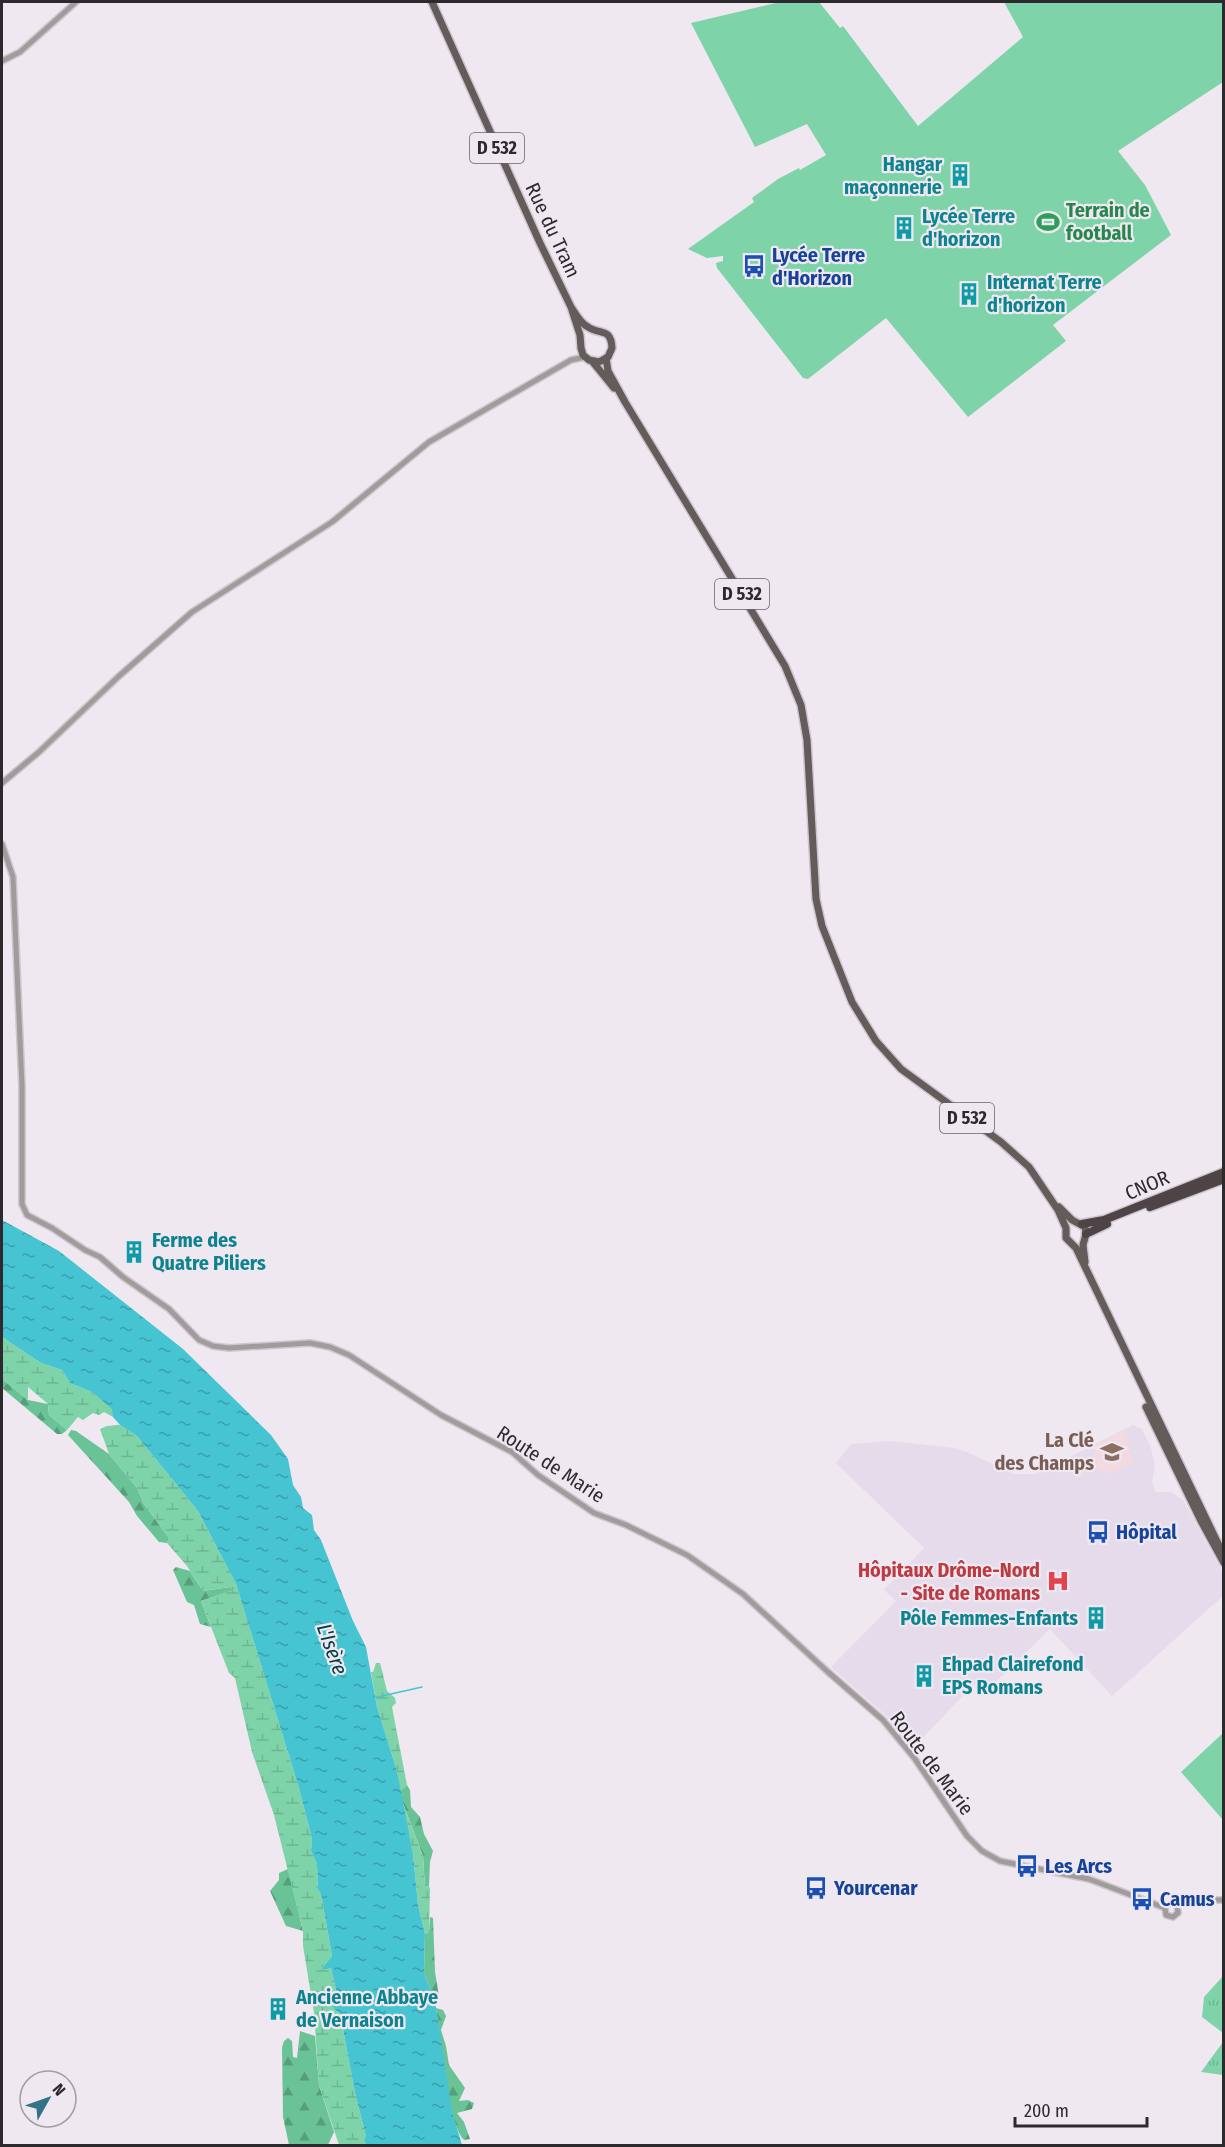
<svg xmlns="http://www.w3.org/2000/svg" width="1225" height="2147" font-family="'Fira Sans Condensed',sans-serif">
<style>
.built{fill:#e6dbea}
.education{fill:#f3d9e0}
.grass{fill:url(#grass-tufts)}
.forest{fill:url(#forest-firs)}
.wetland{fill:url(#wetland-marsh)}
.green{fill:#7ed4a8}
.water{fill:url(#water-ripples)}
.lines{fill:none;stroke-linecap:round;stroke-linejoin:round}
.stream{stroke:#46c4d2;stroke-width:1.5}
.minor-casing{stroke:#ccc6ce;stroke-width:8}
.major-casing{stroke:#ccc6ce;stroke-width:10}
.highway-casing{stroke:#ccc6ce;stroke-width:11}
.minor{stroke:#a19c9c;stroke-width:5}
.major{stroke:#645b5b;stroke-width:7}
.highway{stroke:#4e4445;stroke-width:8}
.labels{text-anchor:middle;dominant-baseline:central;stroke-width:4.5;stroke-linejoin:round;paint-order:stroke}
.shield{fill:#efe8f1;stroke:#676368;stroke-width:1.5}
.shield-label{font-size:18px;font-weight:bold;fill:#2d2a2e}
.culture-label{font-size:20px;font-weight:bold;fill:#0d838f;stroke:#efe8f1;text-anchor:start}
.leisure-label{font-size:20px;font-weight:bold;fill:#27864d;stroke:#efe8f1;text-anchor:start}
.street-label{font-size:20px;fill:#2d2a2e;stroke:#efe8f1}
.transit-label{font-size:20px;font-weight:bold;fill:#164399;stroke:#efe8f1;text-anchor:start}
.education-label{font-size:20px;font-weight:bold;fill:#785e54;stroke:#efe8f1;text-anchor:end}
.health-label{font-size:20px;font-weight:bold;fill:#be3a42;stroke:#efe8f1;text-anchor:end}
.water-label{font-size:21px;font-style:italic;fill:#003d43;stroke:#efe8f1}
</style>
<defs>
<pattern id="grass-tufts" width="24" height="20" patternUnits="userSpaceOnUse" patternTransform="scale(1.5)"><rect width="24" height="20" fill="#7ed4a8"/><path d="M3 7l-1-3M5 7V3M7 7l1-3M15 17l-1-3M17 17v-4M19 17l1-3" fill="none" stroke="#6db691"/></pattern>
<pattern id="forest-firs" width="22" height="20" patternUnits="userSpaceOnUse" patternTransform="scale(1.5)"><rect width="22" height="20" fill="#69c396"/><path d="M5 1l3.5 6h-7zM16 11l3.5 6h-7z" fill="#579f7b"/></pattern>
<pattern id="wetland-marsh" width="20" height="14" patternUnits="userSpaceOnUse" patternTransform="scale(1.5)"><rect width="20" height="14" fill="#7ed4a8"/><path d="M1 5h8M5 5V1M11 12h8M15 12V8" fill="none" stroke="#6db691"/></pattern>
<pattern id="water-ripples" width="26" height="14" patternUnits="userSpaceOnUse" patternTransform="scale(1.5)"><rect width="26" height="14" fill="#46c4d2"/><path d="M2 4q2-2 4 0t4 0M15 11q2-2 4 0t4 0" fill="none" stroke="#3b9fab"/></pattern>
</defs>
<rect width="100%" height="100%" fill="#efe8f1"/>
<!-- built -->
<path class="built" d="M 1133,1425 L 1142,1429 L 1151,1448 L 1155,1466 L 1152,1482 L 1156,1492 L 1171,1492 L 1183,1500 L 1223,1573 L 1223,1596 L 1112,1696 L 1050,1629 L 984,1693 L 974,1684 L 913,1748 L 892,1721 L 831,1667 L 896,1601 L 884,1590 L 924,1548 L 836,1463 L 851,1444 L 891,1441 L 954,1448 L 967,1452 L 1014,1474 L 1036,1474 Z"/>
<!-- education -->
<path class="education" d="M 1124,1430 L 1133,1463 L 1105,1475 L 1091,1462 L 1096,1450 L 1093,1446 Z"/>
<!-- grass -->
<path class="grass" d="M 1223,1976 L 1223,2033 L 1202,2017 L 1204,1997 Z
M 1223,2042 L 1223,2075 L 1201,2072 Z"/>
<!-- forest -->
<path class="forest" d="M 2,1379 L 28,1400 L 48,1404 L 49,1415 L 67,1430 L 62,1434 L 57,1434 L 2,1388 Z
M 71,1430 L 76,1431 L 109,1454 L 137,1488 L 144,1504 L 169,1538 L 167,1543 L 159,1542 L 137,1516 L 129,1502 L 68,1435 Z
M 176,1567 L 190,1571 L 203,1591 L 230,1587 L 234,1590 L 201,1601 L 211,1627 L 200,1624 L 194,1605 L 187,1602 L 173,1570 Z
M 407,1785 L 410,1790 L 411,1807 L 420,1817 L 424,1834 L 433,1851 L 430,1862 L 429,1886 L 425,1887 L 423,1856 L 401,1798 L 400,1791 Z
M 288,1869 L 303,1931 L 286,1926 L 270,1891 L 279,1880 L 279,1873 Z
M 430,1917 L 433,1918 L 435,1972 L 439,1996 L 435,2001 L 424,1973 L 425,1934 L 429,1932 Z
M 436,2008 L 443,2010 L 446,2016 L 441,2030 L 446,2046 L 449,2065 L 465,2088 L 459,2101 L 468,2100 L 474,2103 L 472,2109 L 457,2113 L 464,2122 L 470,2139 L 464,2140 C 448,2125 440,2034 436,2008 Z
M 300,2031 L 315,2036 L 319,2085 L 334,2132 L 328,2145 L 289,2145 L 283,2117 L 282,2047 L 284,2041 L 288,2038 L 292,2041 L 293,2057 L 297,2058 Z"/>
<!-- wetland -->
<path class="wetland" d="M 2,1337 L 41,1363 L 62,1370 L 70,1383 L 92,1392 L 113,1409 L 113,1417 L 104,1412 L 99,1415 L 93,1413 L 83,1420 L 78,1417 L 67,1430 L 49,1415 L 48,1404 L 28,1387 L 28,1400 L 2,1379 Z
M 120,1425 L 137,1436 L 198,1511 L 236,1584 L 299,1788 L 312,1839 L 311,1851 L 317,1864 L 318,1890 L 321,1894 L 332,1956 L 322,1968 L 324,1970 L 331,1968 L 337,1994 L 335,2010 L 340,2013 L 355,2093 L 366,2136 L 364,2139 L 366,2145 L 339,2145 L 319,2085 L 314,2013 L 303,1946 L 303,1931 L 274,1815 L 252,1752 L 235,1678 L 229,1673 L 201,1601 L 233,1590 L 230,1587 L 203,1591 L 187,1566 L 167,1543 L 169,1538 L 144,1504 L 137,1488 L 109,1454 L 100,1429 L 107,1426 Z
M 376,1663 L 380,1663 L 387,1691 L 395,1698 L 396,1703 L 392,1707 L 407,1785 L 400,1791 L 397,1771 L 377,1707 L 371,1672 L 373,1672 Z
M 401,1798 L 423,1856 L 425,1887 L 429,1886 L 430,1889 L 429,1932 L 425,1934 L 418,1905 L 413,1854 Z"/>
<!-- green -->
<path class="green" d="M 780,2 L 819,2 L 840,28 L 843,26 L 918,126 L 1023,37 L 1004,2 L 1223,2 L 1223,82 L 1118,151 L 1145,185 L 1171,235 L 1053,325 L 1066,341 L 968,417 L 886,318 L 808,379 L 803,378 L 717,268 L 716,263 L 723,261 L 723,256 L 707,258 L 688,249 L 754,202 L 752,198 L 778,179 L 799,168 L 800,170 L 826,155 L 807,124 L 755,147 L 691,23 Z
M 1223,1733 L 1223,1820 L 1181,1772 Z"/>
<!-- water -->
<path class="water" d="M 2,1220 L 59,1251 L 183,1349 L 271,1435 L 288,1459 L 293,1485 L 301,1497 L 303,1508 L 312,1515 L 314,1530 L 321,1540 L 353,1621 L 366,1647 L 377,1707 L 397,1771 L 413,1854 L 418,1905 L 425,1934 L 424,1973 L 435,2001 L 452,2111 L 462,2145 L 366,2145 L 364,2139 L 366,2136 L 355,2093 L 340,2013 L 335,2010 L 331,2001 L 337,1994 L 331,1968 L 324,1970 L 322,1968 L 332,1956 L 321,1894 L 318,1890 L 317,1864 L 311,1851 L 312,1839 L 299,1788 L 236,1584 L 198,1511 L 137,1436 L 120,1425 L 113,1417 L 112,1409 L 92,1392 L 70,1383 L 62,1370 L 41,1363 L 2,1337 Z"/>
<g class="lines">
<!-- stream -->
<path class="stream" d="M 373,1698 L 422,1687"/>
<!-- minor casing -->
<g class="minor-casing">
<path id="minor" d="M 2,61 L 20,52 L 76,2
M 2,783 L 39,752 L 118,677 L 192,612 L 332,522 L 429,442 L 571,360 L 585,357
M 2,844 L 13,877 L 22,1086 L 22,1204 L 27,1215 L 52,1228 L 85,1250 L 100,1257 L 123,1277 L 169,1309 L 199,1340 L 213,1346 L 229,1348 L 310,1343 L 330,1347 L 349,1355 L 441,1415 L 512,1452 L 538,1475 L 594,1513 L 626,1525 L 687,1555 L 743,1594 L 828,1672 L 883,1720 L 915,1759 L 967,1836 L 982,1851 L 1000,1861 L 1089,1879 L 1165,1908
M 1177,1905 L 1185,1900 L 1224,1900
M 1165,1908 L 1166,1915 L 1173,1917 L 1178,1913 L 1177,1905"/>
</g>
<!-- major casing -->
<g class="major-casing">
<path id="major" d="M 432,2 L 540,243 L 571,307 L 580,335 L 581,348 L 583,355 L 589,360 L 599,362 L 608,357 L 612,348 C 611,327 599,335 588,327 C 580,323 576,314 571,307
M 606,358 L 608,371 L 625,402 L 785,666 L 801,705 L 807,740 L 816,899 L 822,926 L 852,1002 L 876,1041 L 901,1069 L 1001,1142 L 1029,1167 L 1058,1210 L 1066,1228 L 1066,1238 L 1076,1248 L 1224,1556
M 592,361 L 614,388
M 1059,1207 L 1072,1220 L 1085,1227 L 1086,1234 L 1083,1245 L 1085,1262
M 1146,1407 L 1201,1521 L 1224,1563"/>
</g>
<!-- highway casing -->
<g class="highway-casing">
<path id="highway" d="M 1150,1207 L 1224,1179
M 1082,1224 L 1104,1220 L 1224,1172
M 1086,1234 L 1107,1224"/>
</g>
<!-- minor -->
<use href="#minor" class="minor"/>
<!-- major -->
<use href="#major" class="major"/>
<!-- highway -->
<use href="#highway" class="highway"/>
</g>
<!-- icons -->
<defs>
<g id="building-bare" transform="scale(1.8)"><path d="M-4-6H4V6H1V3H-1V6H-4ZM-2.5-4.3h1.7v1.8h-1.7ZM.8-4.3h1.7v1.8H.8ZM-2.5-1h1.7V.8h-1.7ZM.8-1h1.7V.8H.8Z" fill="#0f9aa8" stroke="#efe8f1" stroke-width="2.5" paint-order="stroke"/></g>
<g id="stadium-bare" transform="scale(1.8)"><path d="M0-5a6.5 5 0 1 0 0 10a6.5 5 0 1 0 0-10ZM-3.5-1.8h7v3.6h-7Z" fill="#2e9e5b" stroke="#efe8f1" stroke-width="2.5" paint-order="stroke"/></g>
<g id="bus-bare" transform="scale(1.8)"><path d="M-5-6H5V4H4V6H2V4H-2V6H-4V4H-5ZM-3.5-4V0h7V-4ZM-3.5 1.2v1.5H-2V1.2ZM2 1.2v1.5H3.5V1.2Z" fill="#1a4fb4" stroke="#efe8f1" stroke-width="2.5" paint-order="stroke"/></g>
<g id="school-bare" transform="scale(1.8)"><path d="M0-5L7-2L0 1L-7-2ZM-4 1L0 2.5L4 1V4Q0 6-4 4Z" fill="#8d6e63" stroke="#efe8f1" stroke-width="2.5" paint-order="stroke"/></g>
<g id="hospital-bare" transform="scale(1.8)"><path d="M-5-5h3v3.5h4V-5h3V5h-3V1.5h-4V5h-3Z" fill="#e0444e" stroke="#efe8f1" stroke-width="2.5" paint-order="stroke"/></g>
</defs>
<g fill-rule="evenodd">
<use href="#building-bare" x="960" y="175"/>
<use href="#stadium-bare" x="1048" y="222"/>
<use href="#building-bare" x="904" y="228"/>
<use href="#bus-bare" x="754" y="266"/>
<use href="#building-bare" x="969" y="294"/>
<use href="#building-bare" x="134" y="1252"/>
<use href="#school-bare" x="1112" y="1452"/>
<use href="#bus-bare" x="1098" y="1532"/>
<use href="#hospital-bare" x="1058" y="1581"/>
<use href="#building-bare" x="1096" y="1618"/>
<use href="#building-bare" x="924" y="1676"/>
<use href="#bus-bare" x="1027" y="1866"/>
<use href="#bus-bare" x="816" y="1888"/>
<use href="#bus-bare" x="1142" y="1899"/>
<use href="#building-bare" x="278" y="2009"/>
</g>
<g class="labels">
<!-- shield labels -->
<g class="shield">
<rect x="470" y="133" width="54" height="30" rx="4.5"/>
<rect x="715" y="579" width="54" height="30" rx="4.5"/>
<rect x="940" y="1103" width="54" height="30" rx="4.5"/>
</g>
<g class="shield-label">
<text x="497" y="148">D 532</text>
<text x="742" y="594">D 532</text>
<text x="967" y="1118">D 532</text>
</g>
<!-- culture labels -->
<g class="culture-label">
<text x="942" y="164" text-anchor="end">Hangar<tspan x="942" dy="23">maçonnerie</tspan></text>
<text x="922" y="216">Lycée Terre<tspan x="922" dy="23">d'horizon</tspan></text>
<text x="987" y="282">Internat Terre<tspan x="987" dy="23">d'horizon</tspan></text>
<text x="152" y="1240">Ferme des<tspan x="152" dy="23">Quatre Piliers</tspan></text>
<text x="1078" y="1618" text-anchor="end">Pôle Femmes-Enfants</text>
<text x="942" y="1664">Ehpad Clairefond<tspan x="942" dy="23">EPS Romans</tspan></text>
<text x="296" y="1997">Ancienne Abbaye<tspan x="296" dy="23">de Vernaison</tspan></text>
</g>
<!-- leisure labels -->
<g class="leisure-label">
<text x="1066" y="210">Terrain de<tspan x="1066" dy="23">football</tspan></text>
</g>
<!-- street labels -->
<g class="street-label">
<text transform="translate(553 230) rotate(65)">Rue du Tram</text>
<text transform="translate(1147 1185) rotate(-23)">CNOR</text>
<text transform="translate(551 1464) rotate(33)">Route de Marie</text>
<text transform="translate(932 1763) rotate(53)">Route de Marie</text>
</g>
<!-- transit labels -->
<g class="transit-label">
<text x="772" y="255">Lycée Terre<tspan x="772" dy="23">d'Horizon</tspan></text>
<text x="1116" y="1532">Hôpital</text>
<text x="1045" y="1866">Les Arcs</text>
<text x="834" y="1888">Yourcenar</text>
<text x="1160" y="1899">Camus</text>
</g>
<!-- education labels -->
<g class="education-label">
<text x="1094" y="1440">La Clé<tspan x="1094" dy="23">des Champs</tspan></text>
</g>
<!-- health labels -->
<g class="health-label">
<text x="1040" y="1570">Hôpitaux Drôme-Nord<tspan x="1040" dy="23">- Site de Romans</tspan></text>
</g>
<!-- water labels -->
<g class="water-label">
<text transform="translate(332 1649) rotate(70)">L'Isère</text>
</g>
</g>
<!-- border -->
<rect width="1225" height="2147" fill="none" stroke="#2d2a2e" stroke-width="6"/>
<!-- north arrow -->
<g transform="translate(48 2099) rotate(50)"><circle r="28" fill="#efe8f1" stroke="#a19ca3" stroke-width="1.5"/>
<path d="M0-4.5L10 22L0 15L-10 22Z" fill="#337387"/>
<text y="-9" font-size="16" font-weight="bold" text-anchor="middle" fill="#2d2a2e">N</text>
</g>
<!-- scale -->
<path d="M1015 2117v9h132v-9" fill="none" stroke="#2d2a2e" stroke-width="3"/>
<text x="1024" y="2117" font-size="18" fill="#2d2a2e" stroke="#efe8f1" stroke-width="4.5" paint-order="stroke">200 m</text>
</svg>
